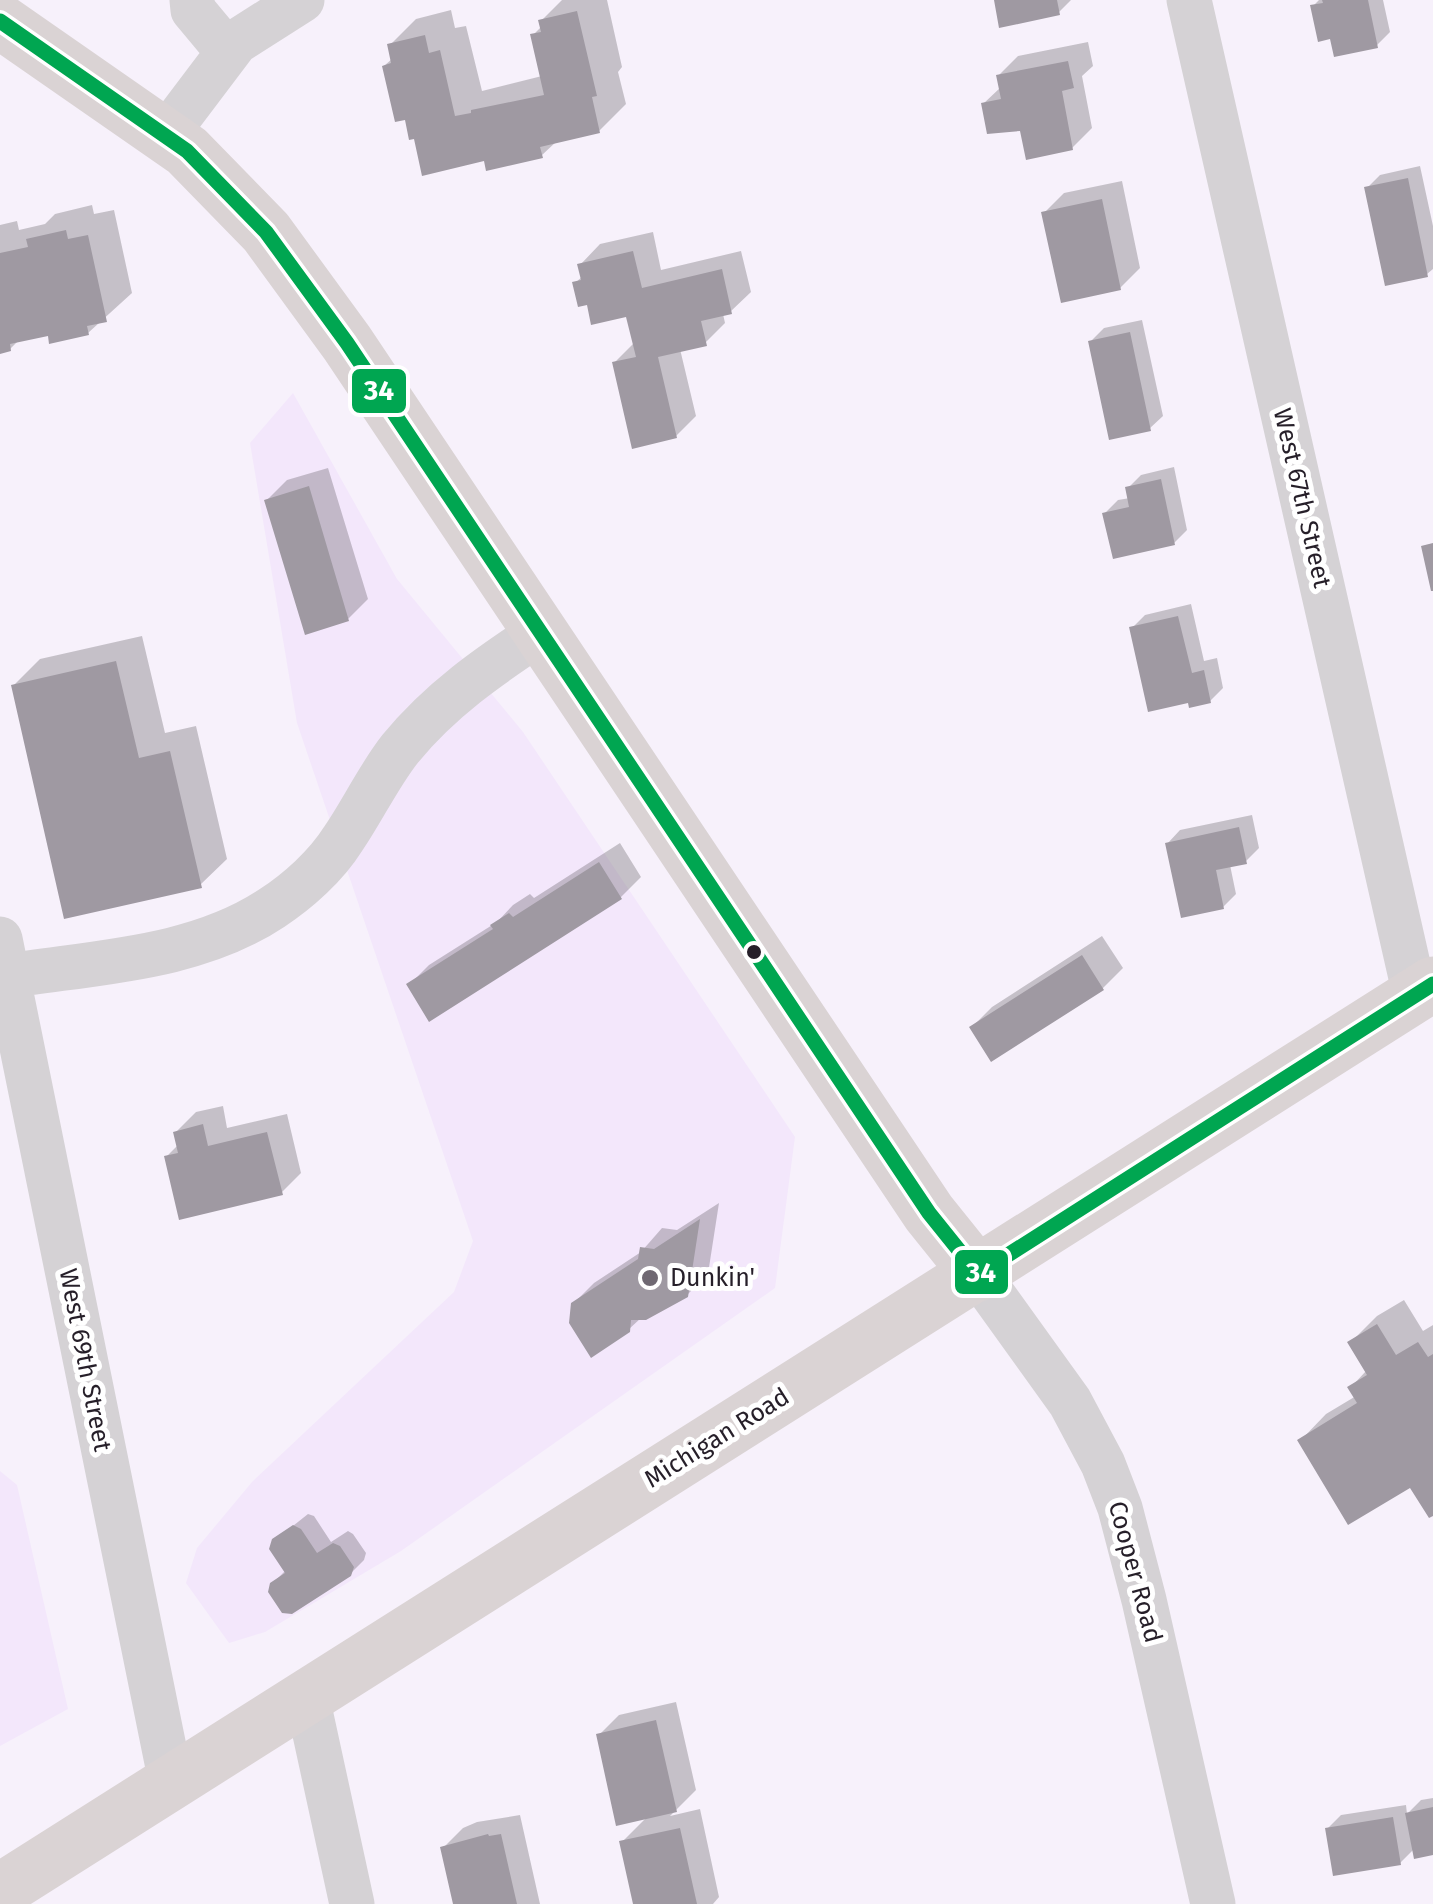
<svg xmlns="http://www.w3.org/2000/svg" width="1433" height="1904" font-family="'Fira Sans',sans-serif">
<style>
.built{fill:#f3e7fb}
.shadow{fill:#0003}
.building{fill:#9f99a2}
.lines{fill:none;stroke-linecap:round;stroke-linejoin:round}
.minor{stroke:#d5d2d5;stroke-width:45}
.major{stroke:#dad3d4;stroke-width:55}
.bus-1-casing{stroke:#fff;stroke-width:22}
.bus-1{stroke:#00a651;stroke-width:15}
.bus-dot{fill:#261f29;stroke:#fff;stroke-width:4}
.poi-dot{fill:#6f6872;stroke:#fff;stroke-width:4}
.labels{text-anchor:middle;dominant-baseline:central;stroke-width:10;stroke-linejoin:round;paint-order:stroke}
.street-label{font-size:25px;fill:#261f29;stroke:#fff}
.poi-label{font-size:25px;fill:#261f29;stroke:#fff;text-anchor:start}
.line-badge{stroke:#fff;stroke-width:4}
.badge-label{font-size:28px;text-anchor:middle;font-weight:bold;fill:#fff}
</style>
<rect width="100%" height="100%" fill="#f7f1fb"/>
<!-- built -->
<path class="built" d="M 293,393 L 397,579 L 523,732 L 795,1137 L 775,1288 L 401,1551 L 265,1632 L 229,1643 L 186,1583 L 197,1548 L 252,1482 L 454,1292 L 473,1241 L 297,723 L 250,443 Z
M 0,1471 L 17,1485 L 68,1709 L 0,1746 Z"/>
<!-- shadow -->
<path class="shadow" d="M 562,0 L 607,0 L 622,67 L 618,72 L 626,104 L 599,131 L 557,141 L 541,156 L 486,158 L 416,136 L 384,66 L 393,58 L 390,45 L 416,19 L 451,10 L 455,28 L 466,26 L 482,91 L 542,76 L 533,35 L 542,26 L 541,21 Z
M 996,0 L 1071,0 L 1059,12 Z
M 1319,0 L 1383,0 L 1390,32 L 1377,45 L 1332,36 L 1313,6 Z
M 1088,42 L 1093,66 L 1082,76 L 1092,128 L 1072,148 L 1022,128 L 983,104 L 1001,87 L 998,76 L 1018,56 Z
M 1420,166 L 1433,226 L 1433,269 L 1427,274 L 1367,188 L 1380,175 Z
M 1122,181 L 1140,268 L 1120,288 L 1044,213 L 1064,193 Z
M 92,205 L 94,214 L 114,210 L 132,293 L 88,333 L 50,333 L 19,340 L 10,349 L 0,351 L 0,225 L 17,221 L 19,230 L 45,224 L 55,214 Z
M 653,232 L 661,270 L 741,251 L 751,292 L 730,312 L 723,314 L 725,323 L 705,343 L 680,349 L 696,416 L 676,436 L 614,363 L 635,342 L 628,314 L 588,302 L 575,283 L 583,276 L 580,265 L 600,244 Z
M 1142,320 L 1163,416 L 1149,429 L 1091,341 L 1104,328 Z
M 1174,467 L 1187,530 L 1174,543 L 1105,513 L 1118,500 L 1130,498 L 1128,488 L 1141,475 Z
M 328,468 L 368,599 L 348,619 L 267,500 L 287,480 Z
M 1191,604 L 1204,661 L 1217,658 L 1223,688 L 1210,701 L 1132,628 L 1145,615 Z
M 142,636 L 165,733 L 196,726 L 227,859 L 200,885 L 13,686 L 40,659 Z
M 1252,815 L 1259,848 L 1246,861 L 1230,865 L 1236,894 L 1223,907 L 1167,844 L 1180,830 Z
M 620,843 L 641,877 L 621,897 L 430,1018 L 409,985 L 429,965 L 497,922 L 513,905 L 530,894 L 534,898 Z
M 1102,936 L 1123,968 L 1103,988 L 992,1059 L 972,1027 L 992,1007 Z
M 223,1106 L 227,1128 L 287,1114 L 301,1173 L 281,1193 L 166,1157 L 179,1144 L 176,1132 L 196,1112 Z
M 719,1203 L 708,1274 L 687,1295 L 641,1318 L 628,1330 L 573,1304 L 594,1283 L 641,1252 L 662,1228 L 677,1230 Z
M 1404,1300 L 1423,1331 L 1433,1325 L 1433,1513 L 1411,1484 L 1300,1441 L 1326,1414 L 1356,1396 L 1351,1387 L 1367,1370 L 1350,1343 L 1377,1316 Z
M 308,1514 L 314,1516 L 331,1542 L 348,1531 L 353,1534 L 366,1553 L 364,1560 L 350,1574 L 272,1584 L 286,1570 L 274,1541 Z
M 676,1702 L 696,1790 L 670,1816 L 700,1809 L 719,1897 L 713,1904 L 636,1904 L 622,1842 L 648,1816 L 599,1735 L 619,1715 Z
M 1433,1798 L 1433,1853 L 1415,1848 L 1400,1863 L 1327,1829 L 1341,1815 L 1406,1805 L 1407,1814 L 1421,1800 Z
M 520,1815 L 540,1904 L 456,1904 L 443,1848 L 463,1828 L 477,1822 Z"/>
<!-- building -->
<path class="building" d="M 994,0 L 1057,0 L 1060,15 L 999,28 Z
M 1322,0 L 1368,0 L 1378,48 L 1334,57 L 1330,39 L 1318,42 L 1310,5 L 1323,3 Z
M 577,11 L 597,96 L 592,97 L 600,133 L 540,147 L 543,158 L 486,171 L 484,161 L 422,176 L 414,139 L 409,140 L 405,120 L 395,122 L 382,66 L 391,63 L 387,44 L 425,35 L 429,53 L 440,50 L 455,116 L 471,113 L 471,110 L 544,95 L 530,34 L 541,32 L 538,20 Z
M 1068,61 L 1074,88 L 1062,91 L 1073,150 L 1026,160 L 1020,131 L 987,134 L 981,103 L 1001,99 L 996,75 Z
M 1408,178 L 1428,277 L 1385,286 L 1364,187 Z
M 1102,199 L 1121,290 L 1061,303 L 1041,212 Z
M 66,230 L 68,239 L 88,235 L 107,322 L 87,326 L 89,335 L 49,344 L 48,336 L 10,344 L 11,351 L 0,354 L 0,253 L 28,247 L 26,239 Z
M 633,251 L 642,288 L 722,269 L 732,314 L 701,321 L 707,346 L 658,357 L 677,438 L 632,449 L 612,362 L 636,357 L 626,317 L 591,325 L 587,305 L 578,307 L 572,282 L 581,280 L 577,264 Z
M 1130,332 L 1151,431 L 1109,440 L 1088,341 Z
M 1161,479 L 1175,545 L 1113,559 L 1102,513 L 1129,507 L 1125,487 Z
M 309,486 L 349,621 L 305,635 L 264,500 Z
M 1433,543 L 1433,591 L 1431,591 L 1421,546 Z
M 1178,616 L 1192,673 L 1204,670 L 1211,703 L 1189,708 L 1188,703 L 1148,712 L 1129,627 Z
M 116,661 L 139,758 L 170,751 L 202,888 L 64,919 L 11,685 Z
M 1239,827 L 1247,864 L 1216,870 L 1224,909 L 1181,918 L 1165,843 Z
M 599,862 L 622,899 L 429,1022 L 406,984 L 493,929 L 490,925 L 509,913 L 513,917 Z
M 1082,955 L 1104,990 L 991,1062 L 969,1027 Z
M 203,1124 L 208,1146 L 267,1132 L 283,1195 L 179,1220 L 164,1156 L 178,1153 L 173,1132 Z
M 700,1219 L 688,1297 L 646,1320 L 631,1320 L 630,1332 L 591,1358 L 569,1323 L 571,1303 L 638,1259 L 640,1247 L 654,1249 Z
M 1377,1324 L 1396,1355 L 1418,1342 L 1428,1357 L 1433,1354 L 1433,1516 L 1429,1518 L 1410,1488 L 1348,1525 L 1297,1440 L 1357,1403 L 1347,1387 L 1367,1375 L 1347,1342 Z
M 293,1525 L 301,1529 L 317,1553 L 333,1543 L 340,1546 L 354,1567 L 351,1576 L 292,1614 L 282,1613 L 268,1592 L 270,1583 L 285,1573 L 269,1549 L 272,1539 Z
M 656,1720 L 677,1812 L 616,1826 L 596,1734 Z
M 1433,1807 L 1433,1855 L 1414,1859 L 1405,1813 Z
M 1393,1817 L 1401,1865 L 1333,1876 L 1325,1828 Z
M 680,1828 L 697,1904 L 633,1904 L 619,1841 Z
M 488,1834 L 489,1836 L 501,1834 L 517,1904 L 453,1904 L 440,1847 Z"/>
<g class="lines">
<!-- minor -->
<path class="minor" d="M 192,0 L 193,10 L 228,52
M 1189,0 L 1415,995
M 165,136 L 236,42 L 302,0
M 0,939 L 171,1782
M 8,976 C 96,962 196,959 272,908 C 298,891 326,866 343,839 C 363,810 378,777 400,749 C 440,700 489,666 541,632
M 978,1274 L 1070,1402 L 1103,1464 L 1120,1508 L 1144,1600 L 1213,1904
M 307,1697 L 352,1904"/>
<!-- major -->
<path class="major" d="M 0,21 L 187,151 L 266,232 L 347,343 L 929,1213 L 978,1274
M 0,1891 L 1433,984"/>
<!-- bus-1 casing -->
<g class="bus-1-casing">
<path id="bus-1" d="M 0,21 L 187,151 L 266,232 L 347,343 L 929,1213 L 978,1274 L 1433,984"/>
</g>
<!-- bus-1 -->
<use href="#bus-1" class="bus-1"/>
</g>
<!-- markers -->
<circle class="bus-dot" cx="754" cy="952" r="9"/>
<circle class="poi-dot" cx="650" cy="1278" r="10"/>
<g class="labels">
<!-- street labels -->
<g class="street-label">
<text transform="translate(1302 498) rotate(77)">West 67th Street</text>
<text transform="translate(85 1360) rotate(79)">West 69th Street</text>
<text transform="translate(717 1438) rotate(-32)">Michigan Road</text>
<text transform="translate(1135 1572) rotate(75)">Cooper Road</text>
</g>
<!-- poi labels -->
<g class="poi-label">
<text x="670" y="1278">Dunkin'</text>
</g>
</g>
<g class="line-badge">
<rect x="350" y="367" width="58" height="48" rx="10" fill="#00a651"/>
<rect x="953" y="1248" width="57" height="48" rx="10" fill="#00a651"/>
</g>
<g class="badge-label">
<text x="379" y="400">34</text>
<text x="981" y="1282">34</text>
</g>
</svg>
